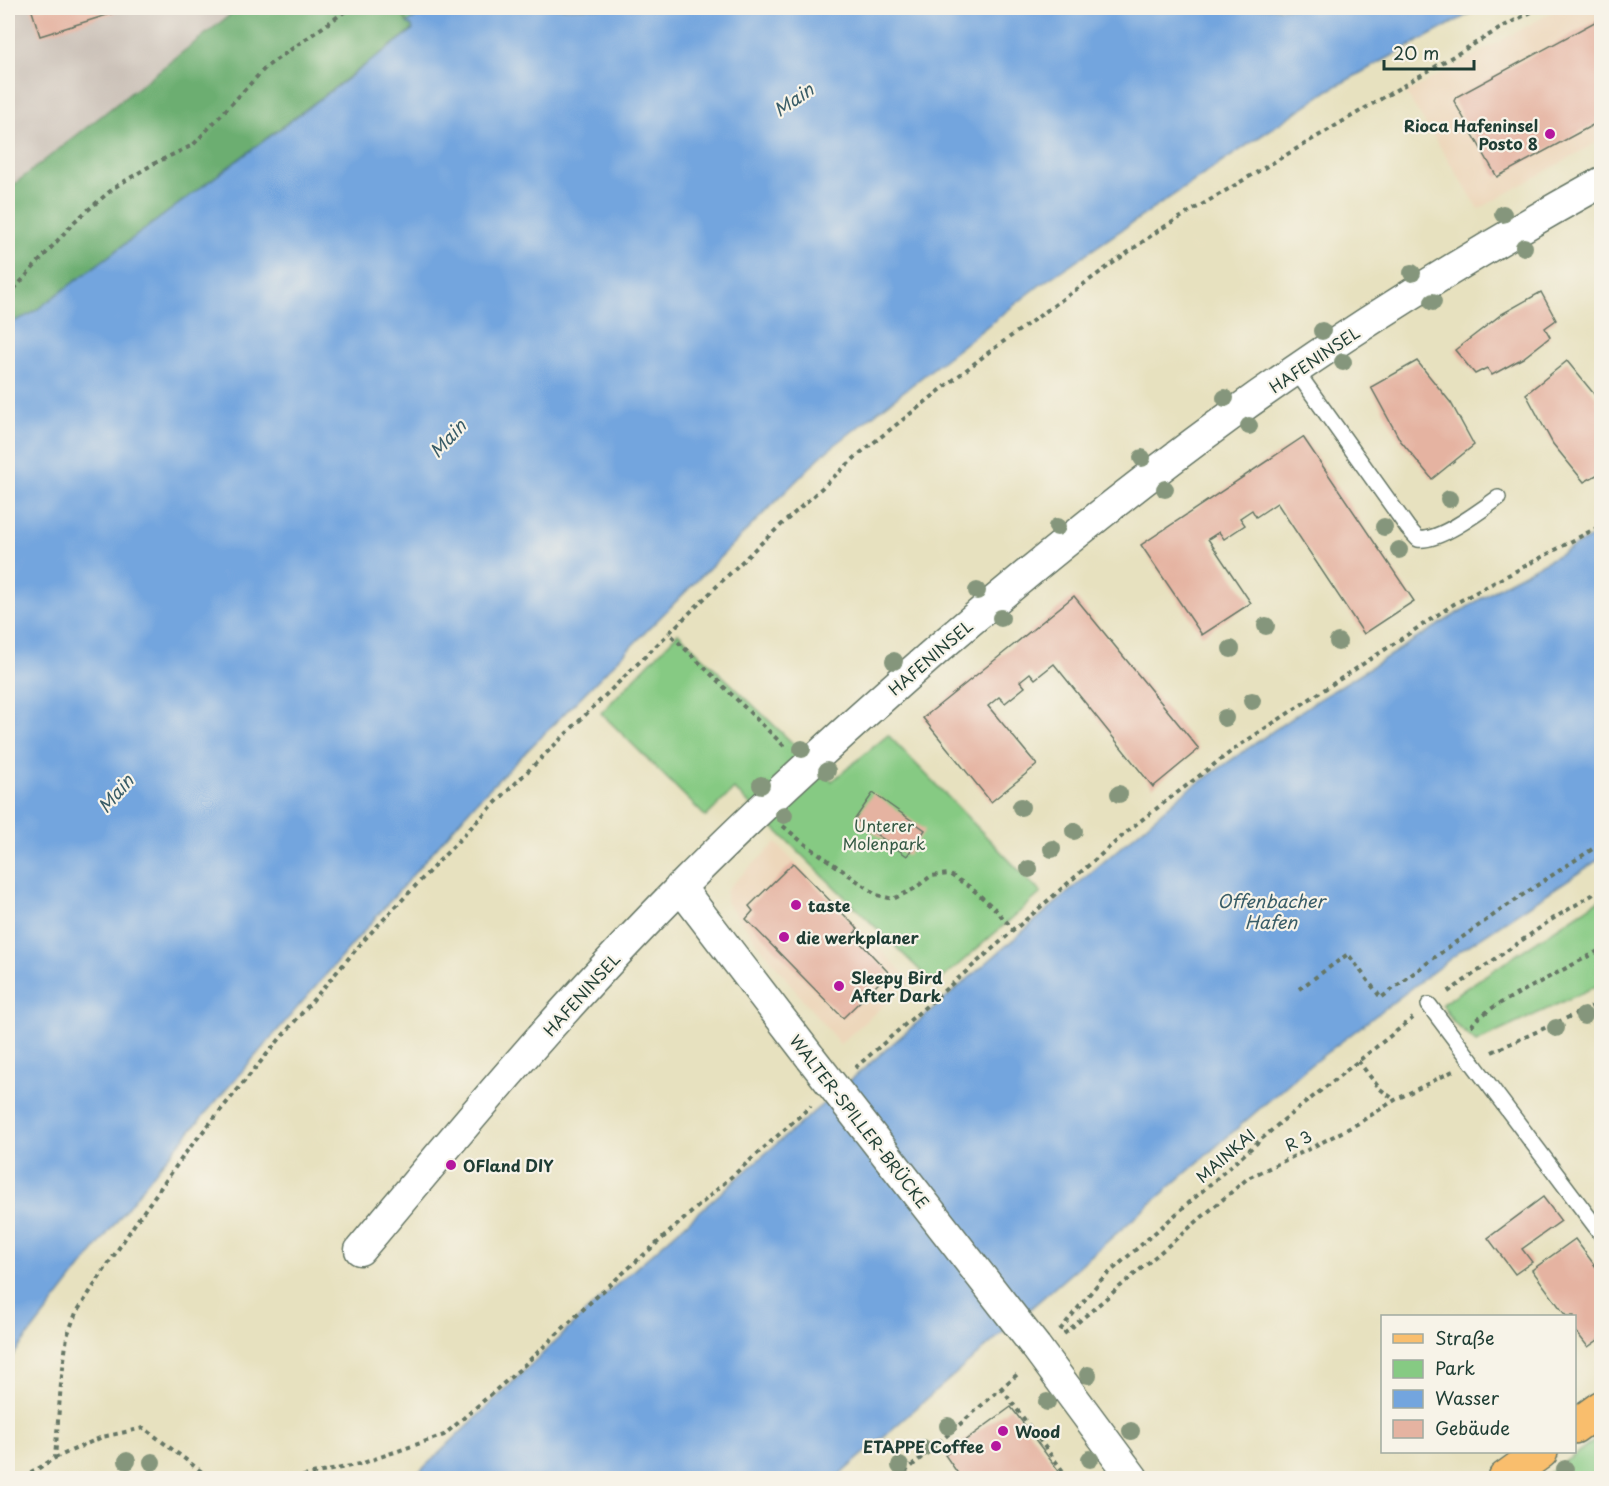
<svg xmlns="http://www.w3.org/2000/svg" width="1609" height="1486" font-family="'Playpen Sans',sans-serif">
<style>
.built{fill:#edd7bb}
.industrial{fill:#ccc2b9}
.green{fill:#86ca83;stroke:#52845c;stroke-width:1.5}
.forest{fill:#6cae71;stroke:#467652;stroke-width:1.5}
.water{fill:#73a5de;stroke:#497189;stroke-width:1.5}
.building{fill:#e5b3a1}
.lines{fill:none;stroke-linecap:round;stroke-linejoin:round}
.lane-casing{stroke:#657665;stroke-width:18}
.street-casing{stroke:#657665;stroke-width:33}
.primary-casing{stroke:#657665;stroke-width:36}
.path{stroke:#657665;stroke-width:4;stroke-dasharray:4.5 4.5;stroke-linecap:butt}
.lane{stroke:#fff;stroke-width:15}
.street{stroke:#fff;stroke-width:30}
.primary{stroke:#f9be6d;stroke-width:33}
.street-bridge-casing{stroke:#657665;stroke-width:33;stroke-linecap:butt}
.street-bridge{stroke:#fff;stroke-width:30}
.tree{fill:#85967b}
.poi-dot{fill:#b5179e;stroke:#f7f3e8;stroke-width:2}
.labels{text-anchor:middle;dominant-baseline:central;stroke-width:4.5;stroke-linejoin:round;paint-order:stroke}
.poi-label{font-size:16px;font-weight:bold;fill:#1f3d34;stroke:#f7f3e8;text-anchor:start}
.street-label{font-size:16px;fill:#1f3d34;stroke:#f7f3e8}
.park-label{font-size:16px;fill:#345944;stroke:#f7f3e8}
.water-label{font-size:18px;font-style:italic;fill:#385c67;stroke:#f7f3e8}
</style>
<rect width="100%" height="100%" fill="#f7f3e8"/>
<filter id="ink" filterUnits="userSpaceOnUse"><feTurbulence type="fractalNoise" baseFrequency=".0167" numOctaves="2"/><feDisplacementMap in="SourceGraphic" scale="12" xChannelSelector="R" yChannelSelector="G"/><feConvolveMatrix kernelMatrix="1 2 1 2 8 2 1 2 1" color-interpolation-filters="sRGB"/></filter>
<filter id="wash" filterUnits="userSpaceOnUse"><feTurbulence type="fractalNoise" baseFrequency=".008" numOctaves="4" result="noise"/><feDisplacementMap in="SourceGraphic" scale="24" xChannelSelector="R" yChannelSelector="G"/><feGaussianBlur stdDeviation="1.35" result="paint"/><feColorMatrix in="noise" values="0 0 0 0 0 0 0 0 0 0 0 0 0 0 0 0 0 1.4 0 .05"/><feComposite in="paint" operator="in"/></filter>
<g filter="url(#wash)">
<rect width="100%" height="100%" fill="#e7e1bf"/>
<!-- built -->
<path class="built" d="M 1560,8 L 1601,8 L 1601,140 L 1479,209 L 1406,93 Z
M 776,843 L 911,981 L 840,1044 L 794,989 L 726,902 L 726,891 L 729,887 Z"/>
<!-- industrial -->
<path class="industrial" d="M 8,8 L 239,8 L 8,189 Z"/>
<!-- green -->
<path class="green" d="M 401,8 L 431,8 L 407,23 Z
M 678,633 L 832,781 L 888,735 L 1041,893 L 935,985 L 734,789 L 706,817 L 601,713 Z
M 1601,899 L 1601,984 L 1476,1042 L 1453,1022 L 1442,1004 L 1584,910 Z
M 1601,1436 L 1601,1478 L 1542,1478 Z"/>
<!-- forest -->
<path class="forest" d="M 239,8 L 401,8 L 407,23 L 412,26 L 413,29 L 31,314 L 8,324 L 8,189 Z"/>
<!-- water -->
<path class="water" d="M 431,8 L 438,8 L 441,13 L 456,8 L 1480,8 L 1329,90 L 1040,285 L 822,455 L 476,802 L 158,1168 L 8,1362 L 8,324 L 31,314 L 413,30 L 412,26 L 407,23 Z
M 1601,532 L 1601,858 L 1463,949 L 1304,1070 L 836,1478 L 413,1478 L 586,1312 L 766,1153 L 1181,795 L 1313,703 L 1511,580 Z"/>
<g id="blocks">
<!-- building -->
<path class="building" d="M 31,8 L 129,8 L 40,36 Z
M 1602,18 L 1602,120 L 1497,177 L 1454,101 L 1456,97 Z
M 1541,292 L 1556,320 L 1545,328 L 1550,337 L 1523,358 L 1492,375 L 1487,368 L 1475,374 L 1455,350 L 1502,314 Z
M 1417,361 L 1451,403 L 1474,445 L 1432,479 L 1400,440 L 1371,387 Z
M 1567,361 L 1599,400 L 1596,402 L 1602,408 L 1602,472 L 1584,482 L 1553,444 L 1526,394 Z
M 1303,437 L 1414,601 L 1364,634 L 1277,503 L 1256,517 L 1252,510 L 1240,518 L 1245,525 L 1224,539 L 1219,532 L 1208,539 L 1251,603 L 1202,635 L 1141,545 Z
M 1074,596 L 1199,749 L 1153,787 L 1054,664 L 1035,679 L 1030,673 L 1020,681 L 1025,687 L 1005,703 L 999,697 L 988,706 L 1037,765 L 991,802 L 923,718 Z
M 873,793 L 925,830 L 907,856 L 855,819 Z
M 793,863 L 858,929 L 853,935 L 889,973 L 843,1018 L 746,919 L 753,911 L 749,906 Z
M 1543,1197 L 1561,1221 L 1522,1249 L 1532,1262 L 1515,1274 L 1488,1238 Z
M 1575,1239 L 1602,1275 L 1602,1337 L 1588,1347 L 1574,1329 L 1574,1316 L 1566,1316 L 1532,1270 Z
M 1011,1407 L 1064,1478 L 961,1478 L 945,1455 Z"/>
</g>
</g>
<g filter="url(#ink)">
<use href="#blocks" fill-opacity="0" stroke="#657665" stroke-width="1.5"/>
<g class="lines">
<!-- lane casing -->
<g class="lane-casing">
<path id="lane" d="M 1296,371 L 1408,528 L 1418,539 C 1439,542 1480,511 1498,498
M 1429,1005 L 1602,1235"/>
</g>
<!-- street casing -->
<g class="street-casing">
<path id="street" d="M 680,887 L 811,1058
M 360,1250 C 464,1125 569,999 684,884 C 765,802 852,724 939,648 C 1033,567 1130,489 1230,416 C 1349,330 1474,253 1602,182
M 1036,1347 L 1133,1478"/>
</g>
<!-- primary casing -->
<g class="primary-casing">
<path id="primary" d="M 1574,1427 L 1602,1407
M 1505,1478 L 1541,1452"/>
</g>
<!-- path -->
<path class="path" d="M 8,296 L 75,221 L 115,187 L 155,163 L 193,145 L 266,67 L 350,8
M 784,746 L 669,633 L 757,547 L 859,454 L 989,352 L 1159,230 L 1506,25 L 1539,8
M 783,826 L 801,841 L 877,895 L 893,899 L 914,889 L 931,876 L 949,874 L 970,887 L 995,909 L 1014,930
M 1299,989 L 1348,954 L 1381,998 C 1452,943 1526,891 1602,843
M 1448,992 L 1551,920 L 1602,889
M 1471,1026 L 1477,1019 L 1495,1006 L 1602,949
M 1492,1052 L 1602,1002
M 1358,1061 L 1380,1089 L 1395,1100
M 855,1068 L 1135,825 L 1237,747 L 1454,604 L 1602,525
M 1060,1330 L 1101,1280 L 1281,1122 L 1413,1018
M 1064,1334 L 1248,1178 L 1307,1150 L 1357,1124 L 1395,1100 L 1453,1071
M 1001,1388 L 1068,1478
M 55,1458 L 102,1437 L 144,1428 L 210,1478
M 23,1478 L 55,1458 L 61,1384 L 67,1336 L 76,1313 L 136,1222 L 187,1151 L 267,1054 L 365,939 L 480,818 L 669,633
M 294,1478 L 360,1464 L 444,1435 L 519,1370 L 594,1299 L 811,1106
M 898,1478 L 1020,1372"/>
<!-- lane -->
<use href="#lane" class="lane"/>
<!-- street -->
<use href="#street" class="street"/>
<!-- primary -->
<use href="#primary" class="primary"/>
<!-- street-bridge casing -->
<g class="street-bridge-casing">
<path id="street-bridge" d="M 811,1058 L 1036,1347"/>
</g>
<!-- street-bridge -->
<use href="#street-bridge" class="street-bridge"/>
</g>
<!-- trees -->
<g class="tree">
<circle cx="1503" cy="214" r="9"/>
<circle cx="1524" cy="247" r="9"/>
<circle cx="1412" cy="273" r="9"/>
<circle cx="1433" cy="302" r="9"/>
<circle cx="1322" cy="331" r="9"/>
<circle cx="1343" cy="362" r="9"/>
<circle cx="1225" cy="398" r="9"/>
<circle cx="1249" cy="426" r="9"/>
<circle cx="1142" cy="458" r="9"/>
<circle cx="1165" cy="489" r="9"/>
<circle cx="1449" cy="499" r="9"/>
<circle cx="1057" cy="527" r="9"/>
<circle cx="1384" cy="527" r="9"/>
<circle cx="1399" cy="550" r="9"/>
<circle cx="977" cy="591" r="9"/>
<circle cx="1001" cy="618" r="9"/>
<circle cx="1266" cy="626" r="9"/>
<circle cx="1338" cy="642" r="9"/>
<circle cx="1231" cy="649" r="9"/>
<circle cx="894" cy="661" r="9"/>
<circle cx="1252" cy="701" r="9"/>
<circle cx="1225" cy="718" r="9"/>
<circle cx="802" cy="749" r="9"/>
<circle cx="827" cy="771" r="9"/>
<circle cx="761" cy="785" r="9"/>
<circle cx="1119" cy="794" r="9"/>
<circle cx="1021" cy="807" r="9"/>
<circle cx="784" cy="815" r="9"/>
<circle cx="1074" cy="831" r="9"/>
<circle cx="1052" cy="849" r="9"/>
<circle cx="1029" cy="869" r="9"/>
<circle cx="1584" cy="1016" r="9"/>
<circle cx="1556" cy="1028" r="9"/>
<circle cx="1088" cy="1375" r="9"/>
<circle cx="1047" cy="1402" r="9"/>
<circle cx="948" cy="1426" r="9"/>
<circle cx="1131" cy="1431" r="9"/>
<circle cx="923" cy="1448" r="9"/>
<circle cx="1090" cy="1459" r="9"/>
<circle cx="127" cy="1461" r="9"/>
<circle cx="152" cy="1462" r="9"/>
<circle cx="900" cy="1466" r="9"/>
<circle cx="1565" cy="1469" r="9"/>
</g>
</g>
<!-- markers -->
<g class="poi-dot">
<circle cx="1550" cy="134" r="6"/>
<circle cx="796" cy="905" r="6"/>
<circle cx="784" cy="937" r="6"/>
<circle cx="839" cy="986" r="6"/>
<circle cx="451" cy="1165" r="6"/>
<circle cx="1003" cy="1431" r="6"/>
<circle cx="996" cy="1446" r="6"/>
</g>
<g class="labels">
<!-- poi labels -->
<g class="poi-label">
<text x="1538" y="125" text-anchor="end">Rioca Hafeninsel<tspan x="1538" dy="18">Posto 8</tspan></text>
<text x="808" y="905">taste</text>
<text x="796" y="937">die werkplaner</text>
<text x="851" y="977">Sleepy Bird<tspan x="851" dy="18">After Dark</tspan></text>
<text x="463" y="1165">OFland DIY</text>
<text x="1015" y="1431">Wood</text>
<text x="984" y="1446" text-anchor="end">ETAPPE Coffee</text>
</g>
<!-- street labels -->
<g class="street-label">
<text transform="translate(1314 359) rotate(-34)">HAFENINSEL</text>
<text transform="translate(930 657) rotate(-41)">HAFENINSEL</text>
<text transform="translate(581 994) rotate(-48)">HAFENINSEL</text>
<text transform="translate(860 1121) rotate(52)">WALTER-SPILLER-BRÜCKE</text>
<text transform="translate(1298 1140) rotate(-26)">R 3</text>
<text transform="translate(1225 1155) rotate(-41)">MAINKAI</text>
</g>
<!-- park labels -->
<g class="park-label">
<text x="884" y="825">Unterer<tspan x="884" dy="18">Molenpark</tspan></text>
</g>
<!-- water labels -->
<g class="water-label">
<text transform="translate(793 99) rotate(-34)">Main</text>
<text transform="translate(447 438) rotate(-47)">Main</text>
<text transform="translate(115 793) rotate(-49)">Main</text>
<text x="1271" y="900">Offenbacher<tspan x="1271" dy="21">Hafen</tspan></text>
</g>
</g>
<!-- margin -->
<rect width="1609" height="1486" fill="none" stroke="#f7f3e8" stroke-width="30"/>
<!-- legend -->
<rect x="1381" y="1315" width="195" height="138" fill="#f7f3e8" stroke="#a1aaa0" stroke-width="1.5"/>
<rect x="1393" y="1334" width="30" height="9" fill="#f9be6d" stroke="#a1aaa0" stroke-width="1.5"/>
<text x="1435" y="1345" font-size="18" fill="#1f3d34">Straße</text>
<rect x="1393" y="1360" width="30" height="18" fill="#86ca83" stroke="#a1aaa0" stroke-width="1.5"/>
<text x="1435" y="1375" font-size="18" fill="#1f3d34">Park</text>
<rect x="1393" y="1390" width="30" height="18" fill="#73a5de" stroke="#a1aaa0" stroke-width="1.5"/>
<text x="1435" y="1405" font-size="18" fill="#1f3d34">Wasser</text>
<rect x="1393" y="1420" width="30" height="18" fill="#e5b3a1" stroke="#a1aaa0" stroke-width="1.5"/>
<text x="1435" y="1435" font-size="18" fill="#1f3d34">Gebäude</text>
<!-- scale -->
<path d="M1384 60v9h90v-9" fill="none" stroke="#1f3d34" stroke-width="3"/>
<text x="1393" y="60" font-size="18" fill="#1f3d34" stroke="#f7f3e8" stroke-width="4.5" paint-order="stroke">20 m</text>
</svg>
